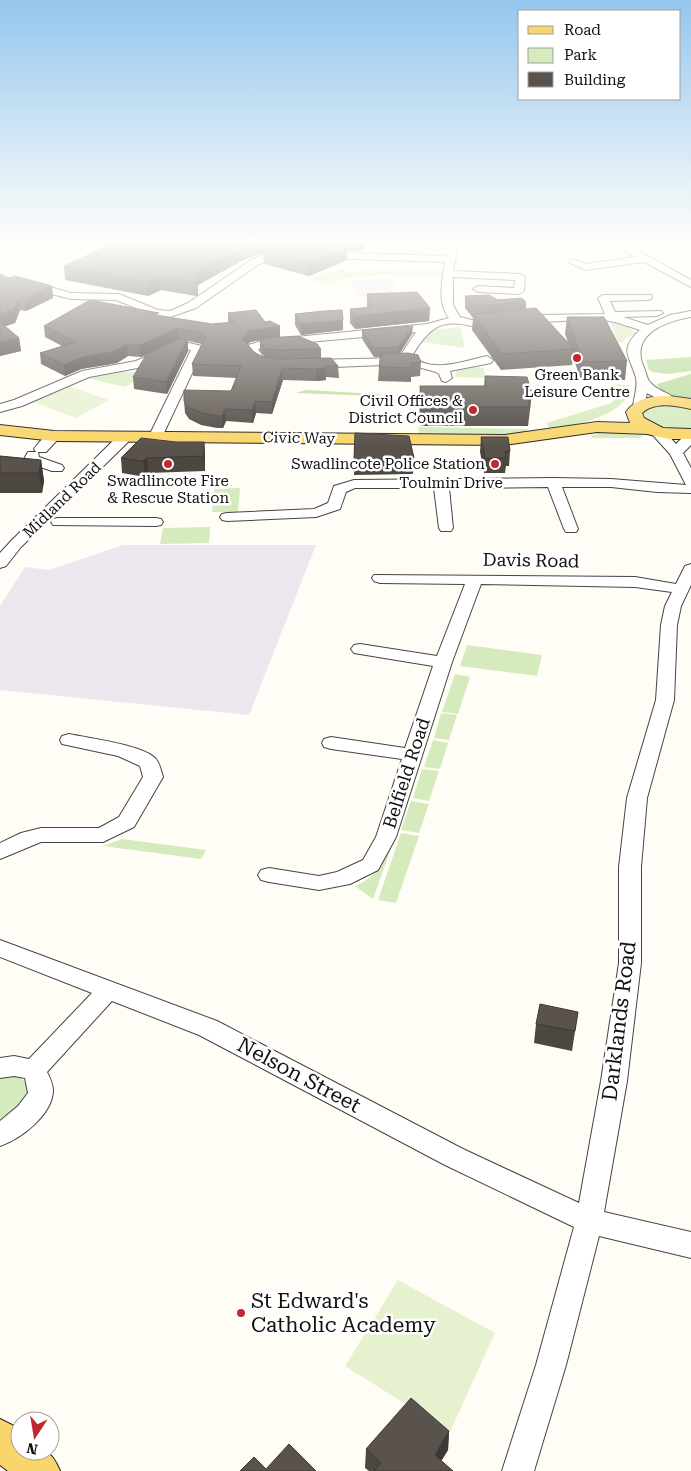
<svg xmlns="http://www.w3.org/2000/svg" width="691" height="1471" font-family="'Roboto Serif',serif">
<style>
.industrial{fill:#eee6ef}
.green{fill:#d5ebbd}
.forest{fill:#b9dc9c}
.pitch{fill:#e6f2cf}
.lines{fill:none;stroke-linecap:round;stroke-linejoin:round}
.minor-casing{stroke:#444;stroke-width:2}
.major-casing{stroke:#222;stroke-width:2}
.minor{fill:#fff;fill-rule:evenodd}
.major{fill:#f9d66b;fill-rule:evenodd}
.wall{fill:#4d4742;fill-rule:evenodd}
.shaded-wall{fill:#3f3936}
.building{fill:#5a524d;stroke:#3f3936}
.poi-dot{fill:#c4262e;stroke:#fff;stroke-width:2}
.labels{text-anchor:middle;dominant-baseline:central;stroke-width:5;stroke-linejoin:round;paint-order:stroke}
.far-poi-label{font-size:15px;fill:#111;stroke:#fff}
.far-street-label{font-size:15px;fill:#111;stroke:#fff}
.street-label{font-size:18px;fill:#111;stroke:#fff}
.near-street-label{font-size:21px;fill:#111;stroke:#fff}
.near-poi-label{font-size:21px;fill:#111;stroke:#fff;text-anchor:start}
</style>
<rect width="100%" height="100%" fill="#fffdf5"/>
<!-- industrial -->
<path class="industrial" d="M 390,278 L 396,287 L 390,288 L 393,293 L 375,296 L 358,297 L 351,283 L 358,280 Z
M 123,545 L 316,545 L 249,715 L 0,690 L 0,606 L 25,567 L 49,570 Z"/>
<!-- green -->
<path class="green" d="M 380,258 L 382,258 L 344,268 L 344,271 L 443,271 L 443,273 L 434,276 L 375,275 L 347,278 L 327,284 L 310,279 Z
M 609,319 L 629,326 L 635,334 L 626,338 L 623,342 L 618,342 Z
M 460,327 L 465,348 L 423,342 L 432,330 Z
M 476,367 L 484,368 L 485,375 L 493,375 L 494,378 L 455,377 L 457,371 Z
M 119,371 L 144,373 L 126,387 L 85,378 Z
M 616,384 L 630,386 C 629,389 629,394 627,397 C 616,416 568,430 548,427 L 547,423 L 611,403 C 617,397 619,392 616,384 Z
M 667,405 L 691,408 L 691,430 L 664,429 L 644,420 L 642,414 L 648,409 Z
M 418,427 L 528,429 L 525,432 L 511,434 L 419,434 Z
M 611,432 L 643,436 L 640,438 L 592,438 L 591,435 Z
M 240,488 L 238,512 L 212,512 L 214,489 Z
M 210,527 L 209,543 L 160,544 L 163,528 Z
M 467,645 L 542,655 L 537,676 L 460,666 Z
M 455,674 L 470,677 L 458,714 L 442,712 Z
M 441,713 L 457,715 L 449,740 L 434,738 Z
M 433,740 L 448,743 L 440,769 L 424,767 Z
M 422,769 L 439,771 L 429,801 L 413,798 Z
M 411,801 L 429,804 L 419,833 L 401,830 Z
M 392,831 L 397,832 L 373,899 L 355,886 C 382,875 384,856 392,831 Z
M 401,833 L 419,836 L 396,903 L 378,900 Z
M 122,839 L 206,850 L 201,859 L 103,846 Z
M 11,1075 C 22,1077 28,1082 29,1094 L 0,1127 L 0,1076 Z"/>
<!-- forest -->
<path class="forest" d="M 691,357 L 691,371 L 668,374 L 652,372 L 649,370 L 646,360 Z
M 691,374 L 691,399 C 679,398 662,397 657,384 Z
M 306,390 L 378,394 L 398,401 L 392,402 L 375,396 L 296,393 Z"/>
<!-- pitch -->
<path class="pitch" d="M 68,386 L 109,400 L 76,418 L 33,402 Z
M 398,1280 L 495,1333 L 450,1432 L 345,1366 Z"/>
<g class="lines">
<!-- minor casing -->
<g class="minor-casing">
<path id="minor" d="M 449,241 L 459,241 L 453,271 L 520,274 L 525,277 L 524,291 L 519,294 L 478,292 L 473,289 L 478,286 L 514,288 L 515,280 L 453,277 L 453,305 L 460,317 L 472,320 L 540,315 L 605,314 L 598,298 L 603,295 L 651,295 L 652,297 L 651,299 L 647,300 L 610,301 L 615,312 L 661,311 L 663,313 L 657,316 L 623,317 L 648,325 L 670,315 L 691,311 L 691,317 C 662,322 628,336 645,370 C 646,373 647,378 649,381 C 656,391 670,392 677,401 L 675,404 L 667,404 L 647,393 L 643,409 L 635,409 L 633,406 C 634,397 638,387 636,378 C 630,356 618,350 640,330 L 615,322 L 598,319 L 472,326 C 440,318 428,329 412,356 C 432,374 464,361 487,356 L 493,360 L 491,363 L 450,371 L 452,378 L 446,382 L 442,381 L 439,374 L 436,372 L 407,364 L 310,368 L 304,364 L 310,360 L 401,358 L 400,356 L 416,332 L 267,346 L 258,349 L 265,360 L 274,361 L 276,364 L 270,368 L 257,366 L 246,352 L 248,345 L 266,340 L 427,324 L 449,318 C 437,303 442,279 445,262 L 322,258 L 317,255 L 322,252 L 446,256 Z
M 608,241 L 621,241 L 691,280 L 691,287 L 644,262 L 585,270 L 568,262 L 573,259 L 586,264 L 635,257 Z
M 287,251 L 291,252 L 291,256 L 259,264 L 196,308 L 170,317 L 151,314 L 116,300 L 71,299 L 39,291 L 24,284 L 29,281 L 71,293 L 119,294 L 158,310 L 170,311 L 188,303 L 251,260 L 270,253 Z
M 180,341 L 202,346 L 204,348 L 161,439 L 151,439 L 149,436 L 191,350 L 181,348 L 143,367 L 89,377 L 22,406 L 0,412 L 0,404 L 14,400 L 82,371 L 136,361 Z
M 657,428 L 662,429 L 676,444 L 686,434 L 691,433 L 691,445 L 683,453 L 691,468 L 691,493 L 657,492 L 611,487 L 562,487 L 578,529 L 576,532 L 566,532 L 564,529 L 548,487 L 449,488 L 453,528 L 451,531 L 441,531 L 439,528 L 434,488 L 355,488 L 346,492 L 340,509 L 316,517 L 227,521 L 222,520 L 220,517 L 222,514 L 227,513 L 314,509 L 328,503 L 334,486 L 354,480 L 553,478 L 611,479 L 686,485 L 670,454 L 650,432 Z
M 54,432 L 61,436 L 46,452 L 38,452 L 39,457 L 62,465 L 64,468 L 62,471 L 52,471 L 26,462 L 24,459 L 28,452 L 36,452 L 34,449 C 39,442 46,434 54,432 Z
M 125,433 L 132,437 L 130,440 L 21,547 L 6,566 L 0,568 L 0,553 L 11,541 L 120,434 Z
M 58,518 L 156,518 L 161,519 L 163,522 L 161,525 L 156,526 L 53,525 L 51,522 L 53,519 Z
M 691,564 L 691,585 L 681,606 L 677,625 L 674,700 L 647,798 L 641,867 L 641,963 L 627,1081 L 604,1212 L 691,1232 L 691,1258 L 599,1236 L 566,1365 L 534,1471 L 502,1471 L 536,1365 L 574,1227 L 445,1165 L 199,1035 L 112,1001 L 47,1072 C 50,1078 53,1084 53,1091 C 52,1115 21,1139 0,1146 L 0,1121 L 18,1106 L 28,1093 L 25,1078 L 14,1076 L 0,1078 L 0,1058 L 14,1056 L 29,1059 L 92,993 L 0,957 L 0,940 L 217,1021 L 463,1149 L 579,1203 L 601,1081 L 619,963 L 619,867 L 627,798 L 656,700 L 661,625 L 665,606 L 672,592 L 635,587 L 481,584 L 452,662 L 396,837 L 378,870 L 350,884 L 319,890 L 269,882 L 261,880 L 258,875 L 261,870 L 269,868 L 319,876 L 337,872 L 363,860 L 376,837 L 402,759 L 331,749 L 324,747 L 322,743 L 324,739 L 331,737 L 405,748 L 433,666 L 360,654 L 354,653 L 351,649 L 354,645 L 360,644 L 437,656 L 465,584 L 380,583 L 374,581 L 372,578 L 374,575 L 635,577 L 676,584 L 685,566 Z
M 69,734 C 88,738 144,745 156,759 C 160,764 161,771 163,777 L 134,827 L 103,842 L 41,842 L 0,859 L 0,843 L 21,833 L 41,828 L 99,828 L 119,817 L 143,777 L 140,766 L 118,756 L 62,744 L 60,740 L 62,736 Z"/>
</g>
<!-- major casing -->
<g class="major-casing">
<path id="major" d="M 669,396 L 691,399 L 691,409 C 676,406 655,401 642,413 L 644,418 L 663,428 L 691,429 L 691,439 L 669,439 L 647,434 L 597,432 L 505,445 L 54,441 L 0,435 L 0,425 L 54,431 L 505,435 L 597,422 L 630,423 L 626,412 C 636,398 652,396 669,396 Z
M 0,1419 L 20,1429 L 20,1451 C 44,1451 50,1447 60,1471 L 8,1471 L 0,1465 Z"/>
</g>
<!-- minor -->
<use href="#minor" class="minor"/>
<!-- major -->
<use href="#major" class="major"/>
</g>
<!-- wall -->
<path class="wall" d="M 104,241 L 367,241 L 361,251 L 347,251 L 347,260 L 309,276 L 264,264 L 263,253 L 245,259 L 198,285 L 198,295 L 196,296 L 161,290 L 148,296 L 65,280 L 64,266 L 112,244 Z
M 9,278 L 52,286 L 53,298 L 26,311 L 20,310 L 15,323 L 5,326 L 19,338 L 21,351 L 0,356 Z
M 367,294 L 430,308 L 429,321 L 355,329 L 350,323 L 350,309 L 367,308 Z
M 465,296 L 526,302 L 526,309 L 568,342 L 565,334 L 567,317 L 627,361 L 625,380 L 581,380 L 573,357 L 572,365 L 501,370 L 472,330 L 473,318 L 465,308 Z
M 228,313 L 280,326 L 280,337 L 275,338 L 321,349 L 321,358 L 338,366 L 339,378 L 326,377 L 326,380 L 316,381 L 283,380 L 272,414 L 256,413 L 253,423 L 226,421 L 223,428 L 217,428 L 201,425 L 189,419 L 185,413 L 184,401 L 231,391 L 237,378 L 193,376 L 192,364 L 202,344 L 188,341 L 188,351 L 167,394 L 134,389 L 133,377 L 179,339 L 141,357 L 128,356 L 117,363 L 81,369 L 65,376 L 41,364 L 40,353 L 62,346 L 45,337 L 44,326 L 159,316 L 212,324 L 228,323 ZM 264,339 L 260,341 L 260,351 L 265,357 L 261,356 L 254,352 L 247,344 L 250,342 Z
M 295,314 L 343,330 L 301,335 L 295,325 Z
M 362,330 L 412,334 L 400,353 L 421,362 L 420,376 L 411,377 L 411,382 L 378,381 L 379,367 L 380,357 L 374,357 L 362,339 Z
M 485,376 L 532,394 L 528,426 L 421,426 L 419,404 L 420,386 L 484,386 Z
M 355,433 L 414,458 L 413,474 L 354,475 Z
M 481,437 L 510,451 L 509,466 L 506,466 L 505,473 L 484,473 L 480,452 Z
M 176,442 L 204,442 L 205,457 L 205,471 L 148,473 L 145,477 L 122,473 L 121,458 Z
M 0,456 L 41,460 L 44,481 L 42,493 L 0,493 Z
M 578,1012 L 572,1051 L 534,1043 L 536,1024 Z
M 449,1431 L 448,1450 L 441,1461 L 453,1471 L 369,1471 L 365,1468 L 366,1449 Z"/>
<!-- shaded-wall -->
<path class="shaded-wall" d="M 259,241 L 270,241 L 270,251 L 263,251 L 263,253 L 245,259 L 198,285 L 198,295 L 196,296 L 195,282 L 197,271 L 245,246 Z
M 361,241 L 367,241 L 361,251 Z
M 347,248 L 347,260 L 309,276 L 308,263 Z
M 160,276 L 161,290 L 148,296 L 147,282 Z
M 52,286 L 53,298 L 26,311 L 25,299 Z
M 19,298 L 20,310 L 15,323 L 0,328 L 0,314 Z
M 430,308 L 429,321 L 355,329 L 355,316 Z
M 343,320 L 343,330 L 301,335 L 301,324 Z
M 280,326 L 280,337 L 250,342 L 243,350 L 243,339 L 249,331 Z
M 413,326 L 412,334 L 398,356 L 399,347 Z
M 178,328 L 179,339 L 141,357 L 140,345 Z
M 19,338 L 21,351 L 0,356 L 0,342 Z
M 187,340 L 188,351 L 167,394 L 166,382 Z
M 127,344 L 128,356 L 117,363 L 81,369 L 65,376 L 64,365 L 80,358 Z
M 326,366 L 326,380 L 316,381 L 316,369 Z
M 282,368 L 283,380 L 272,414 L 272,402 Z
M 255,401 L 256,413 L 253,423 L 252,410 Z
M 225,409 L 226,421 L 223,428 L 222,416 Z
M 204,442 L 205,457 L 205,471 L 204,456 Z
M 147,458 L 148,473 L 145,477 L 143,461 Z
M 41,460 L 44,481 L 42,493 L 39,473 Z
M 449,1431 L 448,1450 L 435,1471 L 435,1455 Z"/>
<!-- building -->
<path class="building" d="M 118,241 L 259,241 L 245,246 L 197,271 L 197,281 L 195,282 L 160,276 L 147,282 L 64,266 Z
M 306,246 L 347,248 L 308,263 L 263,251 L 272,248 Z
M 0,274 L 9,278 L 15,276 L 52,286 L 25,299 L 19,298 L 13,310 L 0,314 Z
M 417,292 L 430,308 L 355,316 L 350,309 L 373,307 L 367,294 Z
M 489,295 L 498,300 L 522,298 L 526,302 L 473,306 L 465,296 Z
M 90,300 L 159,313 L 155,315 L 212,324 L 234,322 L 228,313 L 256,310 L 265,322 L 270,321 L 280,326 L 249,331 L 243,339 L 254,352 L 261,356 L 277,359 L 331,358 L 338,366 L 326,366 L 326,368 L 316,369 L 282,368 L 272,402 L 255,401 L 252,410 L 225,409 L 222,416 L 216,416 L 201,413 L 188,407 L 184,401 L 184,390 L 231,391 L 241,366 L 192,364 L 205,338 L 203,333 L 178,328 L 140,345 L 127,344 L 116,351 L 80,358 L 64,365 L 40,353 L 76,342 L 44,326 Z
M 536,308 L 574,349 L 502,354 L 473,314 Z
M 342,310 L 343,320 L 301,324 L 295,314 L 324,311 Z
M 567,317 L 604,317 L 627,361 L 583,362 Z
M 0,322 L 19,338 L 0,342 Z
M 413,326 L 399,347 L 374,348 L 362,330 Z
M 298,336 L 317,344 L 321,349 L 278,350 L 266,349 L 260,341 L 266,338 Z
M 180,339 L 187,340 L 166,382 L 133,377 L 146,355 Z
M 408,353 L 418,355 L 421,362 L 411,363 L 411,368 L 379,367 L 381,354 Z
M 485,376 L 527,377 L 532,394 L 527,394 L 530,407 L 422,407 L 420,386 L 486,386 Z
M 355,433 L 409,436 L 414,458 L 354,460 Z
M 481,437 L 508,437 L 510,451 L 505,451 L 506,458 L 485,458 Z
M 141,438 L 176,442 L 204,442 L 204,456 L 147,458 L 143,461 L 121,458 Z
M 0,456 L 41,460 L 39,473 L 0,473 Z
M 540,1004 L 578,1012 L 575,1031 L 536,1024 Z
M 411,1398 L 449,1431 L 435,1455 L 453,1471 L 374,1471 L 381,1463 L 366,1449 Z
M 289,1444 L 316,1471 L 240,1471 L 254,1457 L 266,1469 Z"/>
<!-- sky -->
<linearGradient id="sky" x2="0" y2="1"><stop stop-color="#95c6ee"/><stop offset="0.54" stop-color="#fffefa"/><stop offset="1" stop-color="#fffefa" stop-opacity="0"/></linearGradient>
<rect width="691" height="447" fill="url(#sky)"/>
<!-- markers -->
<g class="poi-dot">
<circle cx="577" cy="358" r="5"/>
<circle cx="473" cy="410" r="5"/>
<circle cx="168" cy="464" r="5"/>
<circle cx="495" cy="464" r="5"/>
<circle cx="241" cy="1313" r="5"/>
</g>
<g class="labels">
<!-- far-poi labels -->
<g class="far-poi-label">
<text x="577" y="375">Green Bank<tspan x="577" dy="17">Leisure Centre</tspan></text>
<text x="463" y="401" text-anchor="end">Civil Offices &amp;<tspan x="463" dy="17">District Council</tspan></text>
<text x="485" y="464" text-anchor="end">Swadlincote Police Station</text>
<text x="168" y="481">Swadlincote Fire<tspan x="168" dy="17">&amp; Rescue Station</tspan></text>
</g>
<!-- far-street labels -->
<g class="far-street-label">
<text transform="translate(299 438) rotate(1)">Civic Way</text>
<text x="451" y="483">Toulmin Drive</text>
<text transform="translate(62 500) rotate(-44)">Midland Road</text>
</g>
<!-- street labels -->
<g class="street-label">
<text transform="translate(531 560) rotate(1)">Davis Road</text>
<text transform="translate(406 773) rotate(-72)">Belfield Road</text>
</g>
<!-- near-street labels -->
<g class="near-street-label">
<text transform="translate(619 1021) rotate(-83)">Darklands Road</text>
<text transform="translate(299 1075) rotate(28)">Nelson Street</text>
</g>
<!-- near-poi labels -->
<g class="near-poi-label">
<text x="251" y="1301">St Edward's<tspan x="251" dy="24">Catholic Academy</tspan></text>
</g>
</g>
<!-- legend -->
<rect x="518" y="10" width="162" height="90" fill="#ffffff" stroke="#a0a0a0"/>
<rect x="528" y="26" width="25" height="8" fill="#f9d66b" stroke="#a0a0a0"/>
<text x="564" y="35" font-size="15" fill="#111111">Road</text>
<rect x="528" y="48" width="25" height="15" fill="#d5ebbd" stroke="#a0a0a0"/>
<text x="564" y="60" font-size="15" fill="#111111">Park</text>
<rect x="528" y="72" width="25" height="15" fill="#5a524d" stroke="#a0a0a0"/>
<text x="564" y="85" font-size="15" fill="#111111">Building</text>
<!-- north arrow -->
<g transform="translate(35 1436) rotate(192)"><circle r="24" fill="#ffffff" stroke="#a0a0a0"/>
<path d="M0-4L9 19L0 12L-9 19Z" fill="#c4262e"/>
<text y="-8" font-size="14" font-weight="bold" text-anchor="middle" fill="#111111">N</text>
</g>
</svg>
